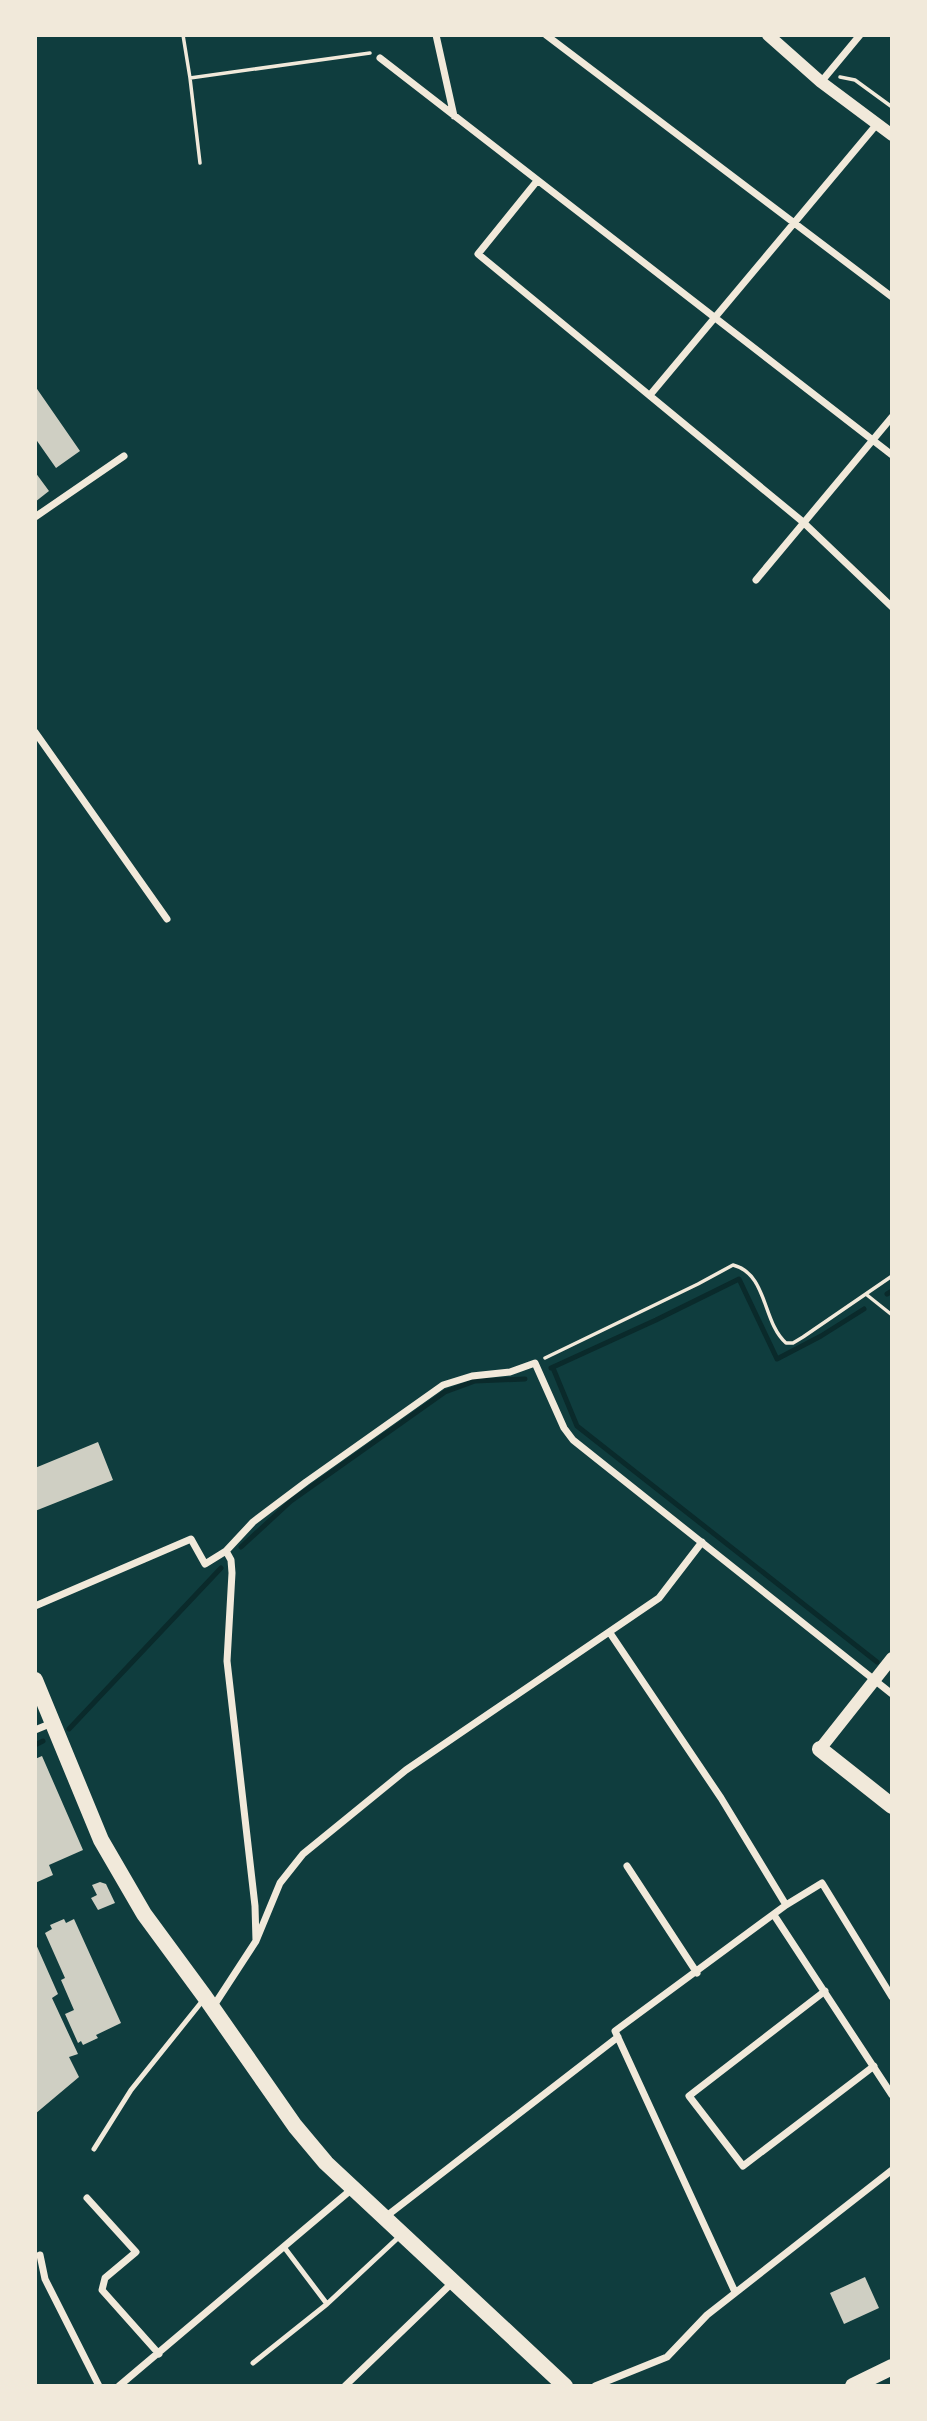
<svg xmlns="http://www.w3.org/2000/svg" width="927" height="2421" font-family="'Open Sans',sans-serif">
<style>
.lines{fill:none;stroke-linecap:round;stroke-linejoin:round}
.stream{stroke:#0a2a2b;stroke-width:5}
.building{fill:#cfcfc3}
.path{stroke:#f1e9da;stroke-width:3.5}
.service{stroke:#f1e9da;stroke-width:5}
.minor{stroke:#f1e9da;stroke-width:7}
.tertiary{stroke:#f1e9da;stroke-width:12}
.primary{stroke:#f1e9da;stroke-width:16}
</style>
<rect width="100%" height="100%" fill="#0f3d3e"/>
<g class="lines">
<!-- stream -->
<path class="stream" d="M 887,1294 L 892,1291
M 551,1368 L 656,1320 L 739,1279 L 777,1359 L 821,1336 L 864,1309
M 553,1368 L 577,1426 L 877,1662
M 241,1547 L 291,1501 L 445,1392 L 475,1381 L 525,1379
M 69,1729 L 221,1568
M 35,1745 L 43,1741"/>
</g>
<!-- building -->
<path class="building" d="M 35,386 L 80,451 L 56,468 L 35,438 Z
M 35,472 L 49,491 L 35,502 Z
M 98,1442 L 113,1480 L 35,1511 L 35,1468 Z
M 42,1756 L 83,1850 L 49,1865 L 53,1875 L 35,1883 L 35,1759 Z
M 100,1882 L 106,1884 L 115,1903 L 98,1910 L 91,1898 L 97,1895 L 92,1885 Z
M 64,1919 L 66,1923 L 74,1919 L 121,2023 L 96,2035 L 98,2038 L 83,2045 L 81,2041 L 78,2043 L 65,2014 L 74,2010 L 61,1980 L 65,1978 L 45,1933 L 52,1929 L 50,1925 Z
M 35,1942 L 58,1994 L 52,1998 L 78,2054 L 69,2057 L 79,2077 L 35,2114 Z
M 865,2277 L 879,2308 L 844,2324 L 830,2293 Z"/>
<g class="lines">
<!-- path -->
<path class="path" d="M 183,35 L 190,78 L 370,53
M 840,77 L 855,80 L 892,107
M 190,78 L 200,163
M 867,1295 L 892,1315
M 545,1358 L 698,1284 L 733,1265 C 768,1274 762,1322 786,1343 L 793,1343 L 803,1337 L 892,1276"/>
<!-- service -->
<path class="service" d="M 94,2149 L 131,2090 L 204,1999
M 284,2247 L 327,2304
M 253,2363 L 327,2304 L 401,2235"/>
<!-- minor -->
<path class="minor" d="M 436,35 L 454,116
M 546,35 L 892,297
M 380,58 L 892,455
M 821,82 L 860,35
M 537,181 L 478,254 L 803,522 L 892,607
M 650,395 L 877,124
M 35,517 L 124,456
M 756,580 L 892,417
M 35,732 L 167,919
M 35,1606 L 191,1539 L 205,1564 L 226,1551 L 253,1522 L 306,1482 L 443,1385 L 472,1376 L 510,1372 L 535,1363 L 564,1428 L 573,1440 L 892,1694
M 610,1633 L 721,1798 L 786,1905
M 35,1730 L 52,1723
M 627,1866 L 697,1973
M 774,1915 L 892,2095
M 256,1941 L 280,1883 L 303,1854 L 406,1770 L 659,1598 L 702,1542
M 825,1991 L 689,2096 L 743,2166 L 874,2066
M 213,2007 L 256,1941 L 255,1906 L 227,1661 L 232,1573 L 231,1560 L 226,1551
M 87,2198 L 136,2252 L 105,2278 L 102,2290 L 159,2354
M 384,2218 L 618,2037
M 40,2255 L 45,2279 L 99,2386
M 735,2292 L 615,2031 L 786,1905 L 822,1883 L 892,1997
M 119,2386 L 352,2189
M 345,2386 L 453,2282
M 595,2386 L 667,2357 L 707,2315 L 892,2170"/>
<!-- tertiary -->
<path class="tertiary" d="M 768,35 L 821,82 L 892,135
M 820,1749 L 892,1658"/>
<!-- primary -->
<path class="primary" d="M 35,1680 L 101,1840 L 144,1914 L 205,1997 L 295,2126 L 326,2163 L 565,2386
M 820,1749 L 892,1806
M 853,2386 L 892,2367"/>
</g>
<!-- border -->
<rect width="927" height="2421" fill="none" stroke="#f1e9da" stroke-width="74"/>
</svg>
